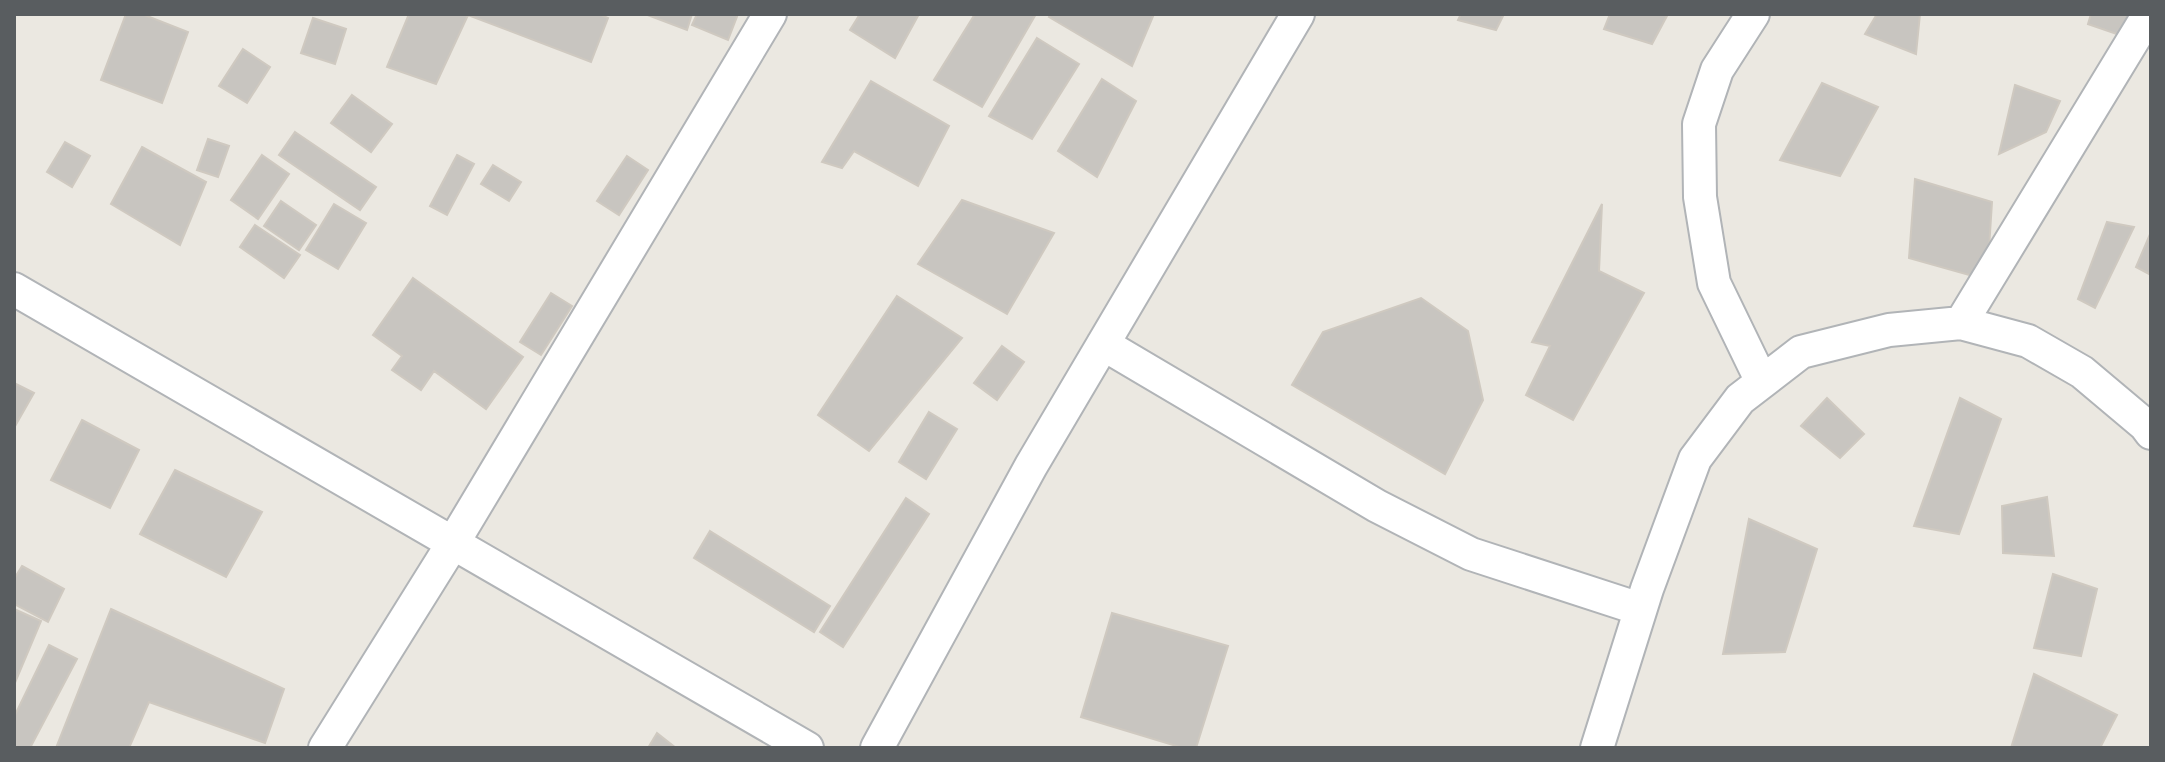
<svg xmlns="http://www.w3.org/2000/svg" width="2165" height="762" font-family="Poppins,sans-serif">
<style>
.building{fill:#c8c5c0;stroke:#cfc9c0;stroke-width:2}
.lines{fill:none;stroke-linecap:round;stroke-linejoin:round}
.minor-casing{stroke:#b1b4b7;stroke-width:36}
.minor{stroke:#fff;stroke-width:32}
</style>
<rect width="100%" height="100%" fill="#ebe8e1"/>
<!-- building -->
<path class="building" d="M 126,14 L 142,14 L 188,32 L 162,103 L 101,80 Z
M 409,14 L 599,14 L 608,18 L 591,62 L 468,15 L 436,84 L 387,67 Z
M 645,14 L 692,14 L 687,30 Z
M 697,14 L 738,14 L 728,40 L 692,25 Z
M 860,14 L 919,14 L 895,58 L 850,30 Z
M 975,14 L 1036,14 L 982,107 L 934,80 Z
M 1051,14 L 1154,14 L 1132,66 L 1049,17 Z
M 1461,14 L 1504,14 L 1496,30 L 1458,20 Z
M 1610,14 L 1668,14 L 1652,44 L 1604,29 Z
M 1877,14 L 1920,14 L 1916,54 L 1865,34 Z
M 2091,14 L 2138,14 L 2134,40 L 2088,24 Z
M 313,18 L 346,29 L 335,64 L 301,53 Z
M 1037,38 L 1079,64 L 1032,139 L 989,116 Z
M 243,49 L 270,67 L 247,103 L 219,86 Z
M 1102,79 L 1136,101 L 1097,177 L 1058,151 Z
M 871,81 L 949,126 L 918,186 L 854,151 L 842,168 L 822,162 Z
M 1822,83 L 1878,107 L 1840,176 L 1780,160 Z
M 2015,85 L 2060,101 L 2046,132 L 1999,154 Z
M 352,95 L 392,124 L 371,152 L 331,123 Z
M 295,132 L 376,187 L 360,210 L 279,155 Z
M 208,139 L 229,146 L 218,177 L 197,170 Z
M 65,142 L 90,156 L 72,187 L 47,172 Z
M 142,147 L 206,182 L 180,245 L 111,204 Z
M 262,155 L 289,174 L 258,219 L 231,200 Z
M 457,155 L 474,164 L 447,215 L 430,206 Z
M 627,156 L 648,170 L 619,215 L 597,201 Z
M 493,165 L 521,182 L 509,201 L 481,184 Z
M 1915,179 L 1992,202 L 1987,280 L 1909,258 Z
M 962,200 L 1054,233 L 1007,314 L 918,264 Z
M 281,201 L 316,225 L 299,250 L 264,226 Z
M 334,204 L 366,223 L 338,269 L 306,250 Z
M 1602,204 L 1599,271 L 1644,293 L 1573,420 L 1526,395 L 1550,346 L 1532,342 Z
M 2107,222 L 2134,227 L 2095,308 L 2078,299 Z
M 255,225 L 300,255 L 284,278 L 240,247 Z
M 2151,232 L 2151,275 L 2136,267 Z
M 413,278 L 523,357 L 486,409 L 434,371 L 421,390 L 392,370 L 402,356 L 373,335 Z
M 551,293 L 572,306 L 541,355 L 520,342 Z
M 897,296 L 962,338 L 869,451 L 818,415 Z
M 1421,298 L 1468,331 L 1483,400 L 1445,474 L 1292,385 L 1323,332 Z
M 1002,346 L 1024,362 L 997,400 L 974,383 Z
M 14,383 L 34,393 L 14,428 Z
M 1827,398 L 1864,434 L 1840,458 L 1801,426 Z
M 1960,398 L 2001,419 L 1959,534 L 1914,526 Z
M 929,412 L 957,429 L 926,479 L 899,462 Z
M 82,420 L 139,450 L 110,508 L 51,480 Z
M 175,470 L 262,512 L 226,577 L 140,534 Z
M 2047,497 L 2054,556 L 2003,553 L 2002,506 Z
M 906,498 L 929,514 L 843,647 L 820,632 Z
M 1749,519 L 1817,549 L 1785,652 L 1723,654 Z
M 710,531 L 830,606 L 814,632 L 694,558 Z
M 22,566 L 64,589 L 48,622 L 14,604 L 14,579 Z
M 2053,574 L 2097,589 L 2081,656 L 2034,648 Z
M 14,609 L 41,621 L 14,685 Z
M 111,609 L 284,689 L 265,743 L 149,702 L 129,748 L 56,748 Z
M 1112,613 L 1228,646 L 1196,748 L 1183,748 L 1081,717 Z
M 49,645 L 77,659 L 30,748 L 14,748 L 14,717 Z
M 2034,674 L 2117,715 L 2100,748 L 2011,748 Z
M 657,733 L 676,748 L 648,748 Z"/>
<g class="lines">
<!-- minor casing -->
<g class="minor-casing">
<path id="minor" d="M 1753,14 L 1717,70 L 1699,124 L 1700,197 L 1714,283 L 1762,382
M 14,289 L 807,748
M 1961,323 L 2149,14
M 1103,344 L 1377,506 L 1471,554 L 1640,609
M 325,748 L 453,543 L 770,14
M 877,748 L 1031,466 L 1298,14
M 1597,748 L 1647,589 L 1695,459 L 1740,399 L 1801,352 L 1889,330 L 1961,323 L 2028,341 L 2082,372 L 2145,425 L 2151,433"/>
</g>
<!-- minor -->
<use href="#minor" class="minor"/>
</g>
<!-- border -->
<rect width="2165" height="762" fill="none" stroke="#595d60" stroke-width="32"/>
</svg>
